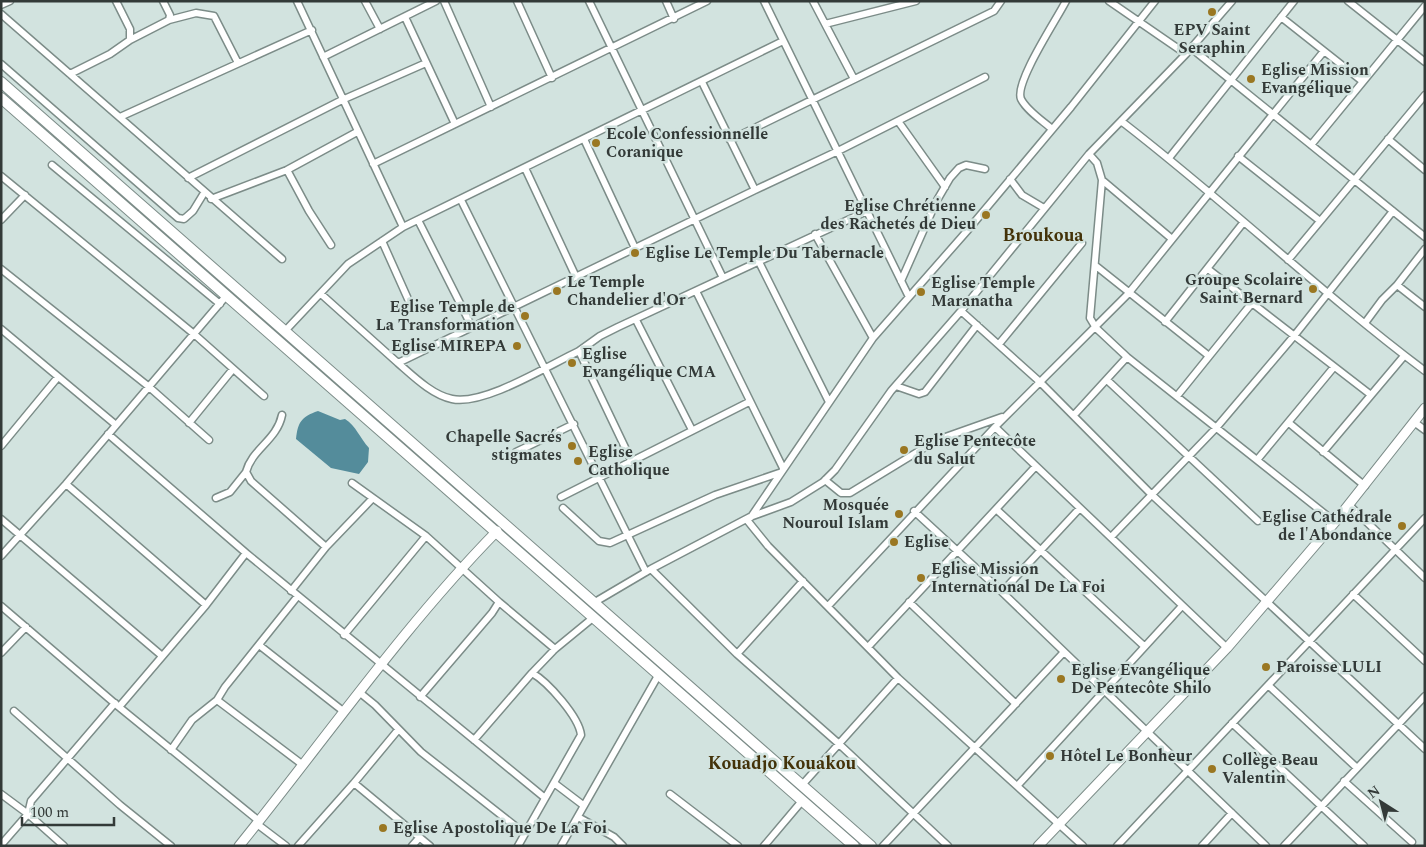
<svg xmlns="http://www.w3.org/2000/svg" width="1426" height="847" font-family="Spectral,serif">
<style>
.water{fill:#548c9b}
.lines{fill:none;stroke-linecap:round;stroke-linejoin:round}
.minor-casing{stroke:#7c8c88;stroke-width:9}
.tertiary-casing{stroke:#7c8c88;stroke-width:11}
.primary-casing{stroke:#7c8c88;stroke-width:12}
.minor{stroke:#fff;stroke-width:6}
.tertiary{stroke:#fff;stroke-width:9}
.primary{stroke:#fff;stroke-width:10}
.poi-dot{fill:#9a7722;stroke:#d2e3df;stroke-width:2}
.labels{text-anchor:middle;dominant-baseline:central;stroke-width:5;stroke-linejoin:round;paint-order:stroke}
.poi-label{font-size:16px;font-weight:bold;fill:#333a38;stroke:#d2e3df;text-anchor:start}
.neighbourhood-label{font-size:18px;font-weight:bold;fill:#433209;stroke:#d2e3df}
</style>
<rect width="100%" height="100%" fill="#d2e3df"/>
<!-- water -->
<path class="water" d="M 318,411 L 340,420 L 345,419 C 356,426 360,438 369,448 L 368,462 L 359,474 L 331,468 L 296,439 C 298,422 301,417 318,411 Z"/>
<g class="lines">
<!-- minor casing -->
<g class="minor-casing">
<path id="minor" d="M 297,1 L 403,227
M 365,1 L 380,29
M 444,1 L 491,107
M 517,1 L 552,78
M 589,1 L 723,278
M 666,1 L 674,19
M 764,1 L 909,297
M 813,1 L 854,79
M 1109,1 L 1186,54
M 1348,1 L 1425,62
M 1,5 L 10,1
M 1,14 L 282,259
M 405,17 L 455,124
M 1281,17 L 1362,81
M 169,20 L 196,13 L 214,16 L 238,63
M 825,24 L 916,1
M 130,40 L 169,20 L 170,15 L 163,1
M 1191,48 L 1425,237
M 323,57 L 436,1
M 1,64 L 178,218 L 184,219 L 193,211 L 204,193
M 70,74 L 110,54 L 130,40 L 130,29 L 116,1
M 702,82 L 755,190
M 120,117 L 312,30
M 898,121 L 945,187
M 1121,121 C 1225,201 1320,292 1425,371
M 1052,129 C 1043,121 1027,111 1021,99 C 1014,83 1057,19 1066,1
M 584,139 L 635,248
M 1388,139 L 1425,170
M 730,140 L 994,11 L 1001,1
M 1311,145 L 1425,6
M 1089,154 L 1097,163 L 1102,180 L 1090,318 L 1096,328 L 1127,357 L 1335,522
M 1238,156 L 1320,221
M 1169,158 L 1294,1
M 373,164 L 707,1
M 52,165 L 220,304
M 525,168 L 576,277
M 287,170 L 357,132
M 1,176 L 194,334 L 264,396
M 188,178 L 342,100 L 426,63
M 1010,179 L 1022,195 L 1044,208
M 1102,180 L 1172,239
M 211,199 L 287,170 L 309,211 L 331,245
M 461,200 L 646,572
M 1,220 L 25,195
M 418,220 L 472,327
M 815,234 L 873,338
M 382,241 L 412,308
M 1425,249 L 1397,285 L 1425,307
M 1288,260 L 1425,95
M 759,262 L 829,402
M 1096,266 L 1209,356
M 1,269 L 148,386 L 209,440
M 1208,269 L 1371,395
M 901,281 L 936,202 L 950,178 L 959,168 L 966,165 L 985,169
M 696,291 L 783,468
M 321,294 L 398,363 L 755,190 L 838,151 L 985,77
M 961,311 L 1040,382 L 1151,494 L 1425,749
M 636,320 L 692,430
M 1165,322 L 1243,223
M 1365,323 L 1382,300 L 1397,285
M 1,329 L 116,425
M 285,331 L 348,264 L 403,227 L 783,41
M 999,344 L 1082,243
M 398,363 C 413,376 432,395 452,399 C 484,406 549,365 579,351
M 1107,380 L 1258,521
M 896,386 L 919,394 L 925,392 L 977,325
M 1177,396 L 1252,303
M 282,415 C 277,440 252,449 246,472 L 251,481 L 326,547
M 1074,415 L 1127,357
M 1414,422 L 1425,430
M 189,423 L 233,369
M 1289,423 L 1365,486
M 995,427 L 1227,648
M 108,434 L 246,553 L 206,605 L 119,707
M 1,446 L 58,377
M 516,452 L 574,424
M 1323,452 L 1404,356
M 631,460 L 579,351 L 600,336 L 618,327 L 865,212
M 1257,460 L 1334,367
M 825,480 L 841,493 L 850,493 L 937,440 L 1002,417
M 352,483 L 426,536 L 499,602 L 492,613 L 420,697
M 66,484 L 206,605
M 561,497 L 749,402
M 216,498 L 230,492 L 246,472
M 1349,505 L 1425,578
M 563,508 L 599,541 L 610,543 L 715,495 L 779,473
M 996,509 L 1144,646
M 914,511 L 1002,592 L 1266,846
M 751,517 L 873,338 L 967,231 L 1071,107 L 1155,1
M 1,519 L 161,655
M 747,520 L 768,546 L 898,678 L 1083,846
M 1112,536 L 1216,428 L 1294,336 L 1393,211
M 246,553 L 545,798
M 1,556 L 66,484 L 227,295
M 651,569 L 737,654 L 838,743 L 948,846
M 291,591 L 326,547 L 372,499
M 1002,592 L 1080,508
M 1353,594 L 1425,661
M 499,602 L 555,649
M 595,602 L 651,569 L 750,517 L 791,502 L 823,482 L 835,470 L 891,391 L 961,311 L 1089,154 L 1186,54 L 1232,1
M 909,602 L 1016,704
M 829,605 L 995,427 L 1128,294 L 1324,51
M 1,606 L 119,707 L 259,821
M 344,635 L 426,536
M 259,645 L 343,711
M 868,647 L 1036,466
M 1,653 L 26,627
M 737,654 L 803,581
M 1268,685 L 1357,768
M 359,692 L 375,705 L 421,752 L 524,833
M 217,700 L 303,765
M 14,711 L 120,805 L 171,846
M 1232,723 L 1364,846
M 474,740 L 532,673
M 171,750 L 192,720 L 217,700 L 225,687 L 297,597
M 1344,781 L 1412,842
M 354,783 L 398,730
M 554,783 L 583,805
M 802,785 L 898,678
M 1018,785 L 1182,606
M 1,794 L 28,814 L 64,846
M 670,794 L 738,846
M 578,817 L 614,837 L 623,846
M 257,824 L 286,846
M 1,845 L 28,814 L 31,801 L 115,703
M 298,846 L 354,783 L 430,846
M 412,846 L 419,838
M 518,846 L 581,735 C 579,717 548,682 532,673 L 555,649 L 594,617
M 561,846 L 659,674
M 764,846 L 802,801
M 883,846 L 1064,652
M 1117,846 L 1425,518
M 1202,846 L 1232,813
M 1284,846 L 1425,696"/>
</g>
<!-- tertiary casing -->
<g class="tertiary-casing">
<path id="tertiary" d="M 239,846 C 324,741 402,628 497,531
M 1038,846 L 1227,648 L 1335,522 L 1425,408"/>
</g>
<!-- primary casing -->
<g class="primary-casing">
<path id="primary" d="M 1,82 L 871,846
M 1,98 L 854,846"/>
</g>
<!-- minor -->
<use href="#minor" class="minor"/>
<!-- tertiary -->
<use href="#tertiary" class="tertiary"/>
<!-- primary -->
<use href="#primary" class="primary"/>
</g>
<!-- markers -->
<g class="poi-dot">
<circle cx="1212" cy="12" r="5"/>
<circle cx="1251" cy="79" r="5"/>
<circle cx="596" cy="143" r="5"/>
<circle cx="986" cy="215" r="5"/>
<circle cx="635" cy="253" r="5"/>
<circle cx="1313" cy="289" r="5"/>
<circle cx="557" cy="291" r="5"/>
<circle cx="921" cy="292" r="5"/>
<circle cx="525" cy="316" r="5"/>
<circle cx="517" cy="346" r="5"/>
<circle cx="572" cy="363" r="5"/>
<circle cx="572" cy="446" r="5"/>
<circle cx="904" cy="450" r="5"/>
<circle cx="578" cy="461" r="5"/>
<circle cx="899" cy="514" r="5"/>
<circle cx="1402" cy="526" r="5"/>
<circle cx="894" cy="542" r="5"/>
<circle cx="921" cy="578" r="5"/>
<circle cx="1266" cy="667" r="5"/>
<circle cx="1061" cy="679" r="5"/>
<circle cx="1050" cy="756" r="5"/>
<circle cx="1212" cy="769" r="5"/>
<circle cx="383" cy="828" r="5"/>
</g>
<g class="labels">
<!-- poi labels -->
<g class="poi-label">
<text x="1212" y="30" text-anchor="middle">EPV Saint<tspan x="1212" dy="18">Seraphin</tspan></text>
<text x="1261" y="70">Eglise Mission<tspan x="1261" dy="18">Evangélique</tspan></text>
<text x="606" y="134">Ecole Confessionnelle<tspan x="606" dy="18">Coranique</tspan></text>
<text x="976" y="206" text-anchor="end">Eglise Chrétienne<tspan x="976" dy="18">des Rachetés de Dieu</tspan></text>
<text x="645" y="253">Eglise Le Temple Du Tabernacle</text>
<text x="1303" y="280" text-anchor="end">Groupe Scolaire<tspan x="1303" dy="18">Saint Bernard</tspan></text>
<text x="567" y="282">Le Temple<tspan x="567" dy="18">Chandelier d'Or</tspan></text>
<text x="931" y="283">Eglise Temple<tspan x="931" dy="18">Maranatha</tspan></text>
<text x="515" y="307" text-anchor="end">Eglise Temple de<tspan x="515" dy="18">La Transformation</tspan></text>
<text x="507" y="346" text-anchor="end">Eglise MIREPA</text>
<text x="582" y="354">Eglise<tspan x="582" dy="18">Evangélique CMA</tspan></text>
<text x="562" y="437" text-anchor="end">Chapelle Sacrés<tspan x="562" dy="18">stigmates</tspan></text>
<text x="914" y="441">Eglise Pentecôte<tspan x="914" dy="18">du Salut</tspan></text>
<text x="588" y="452">Eglise<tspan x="588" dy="18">Catholique</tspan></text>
<text x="889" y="505" text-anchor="end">Mosquée<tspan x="889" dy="18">Nouroul Islam</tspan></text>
<text x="1392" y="517" text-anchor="end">Eglise Cathédrale<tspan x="1392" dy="18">de l'Abondance</tspan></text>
<text x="904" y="542">Eglise</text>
<text x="931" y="569">Eglise Mission<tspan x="931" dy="18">International De La Foi</tspan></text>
<text x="1276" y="667">Paroisse LULI</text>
<text x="1071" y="670">Eglise Evangélique<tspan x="1071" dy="18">De Pentecôte Shilo</tspan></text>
<text x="1060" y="756">Hôtel Le Bonheur</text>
<text x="1222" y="760">Collège Beau<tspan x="1222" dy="18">Valentin</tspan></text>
<text x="393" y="828">Eglise Apostolique De La Foi</text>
</g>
<!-- neighbourhood labels -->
<g class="neighbourhood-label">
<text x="1043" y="235">Broukoua</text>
<text x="782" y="763">Kouadjo Kouakou</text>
</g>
</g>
<!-- border -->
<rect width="1426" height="847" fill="none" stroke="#333a38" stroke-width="5"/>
<!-- north arrow -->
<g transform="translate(1381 802) rotate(324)" stroke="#d2e3df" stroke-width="4" paint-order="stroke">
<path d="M0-4L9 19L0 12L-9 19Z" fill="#333a38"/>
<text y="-8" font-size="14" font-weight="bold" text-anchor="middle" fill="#333a38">N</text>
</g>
<!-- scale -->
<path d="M22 817v8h92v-8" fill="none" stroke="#333a38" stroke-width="2.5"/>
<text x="30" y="817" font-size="15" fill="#333a38" stroke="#d2e3df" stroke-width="4" paint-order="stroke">100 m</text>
</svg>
